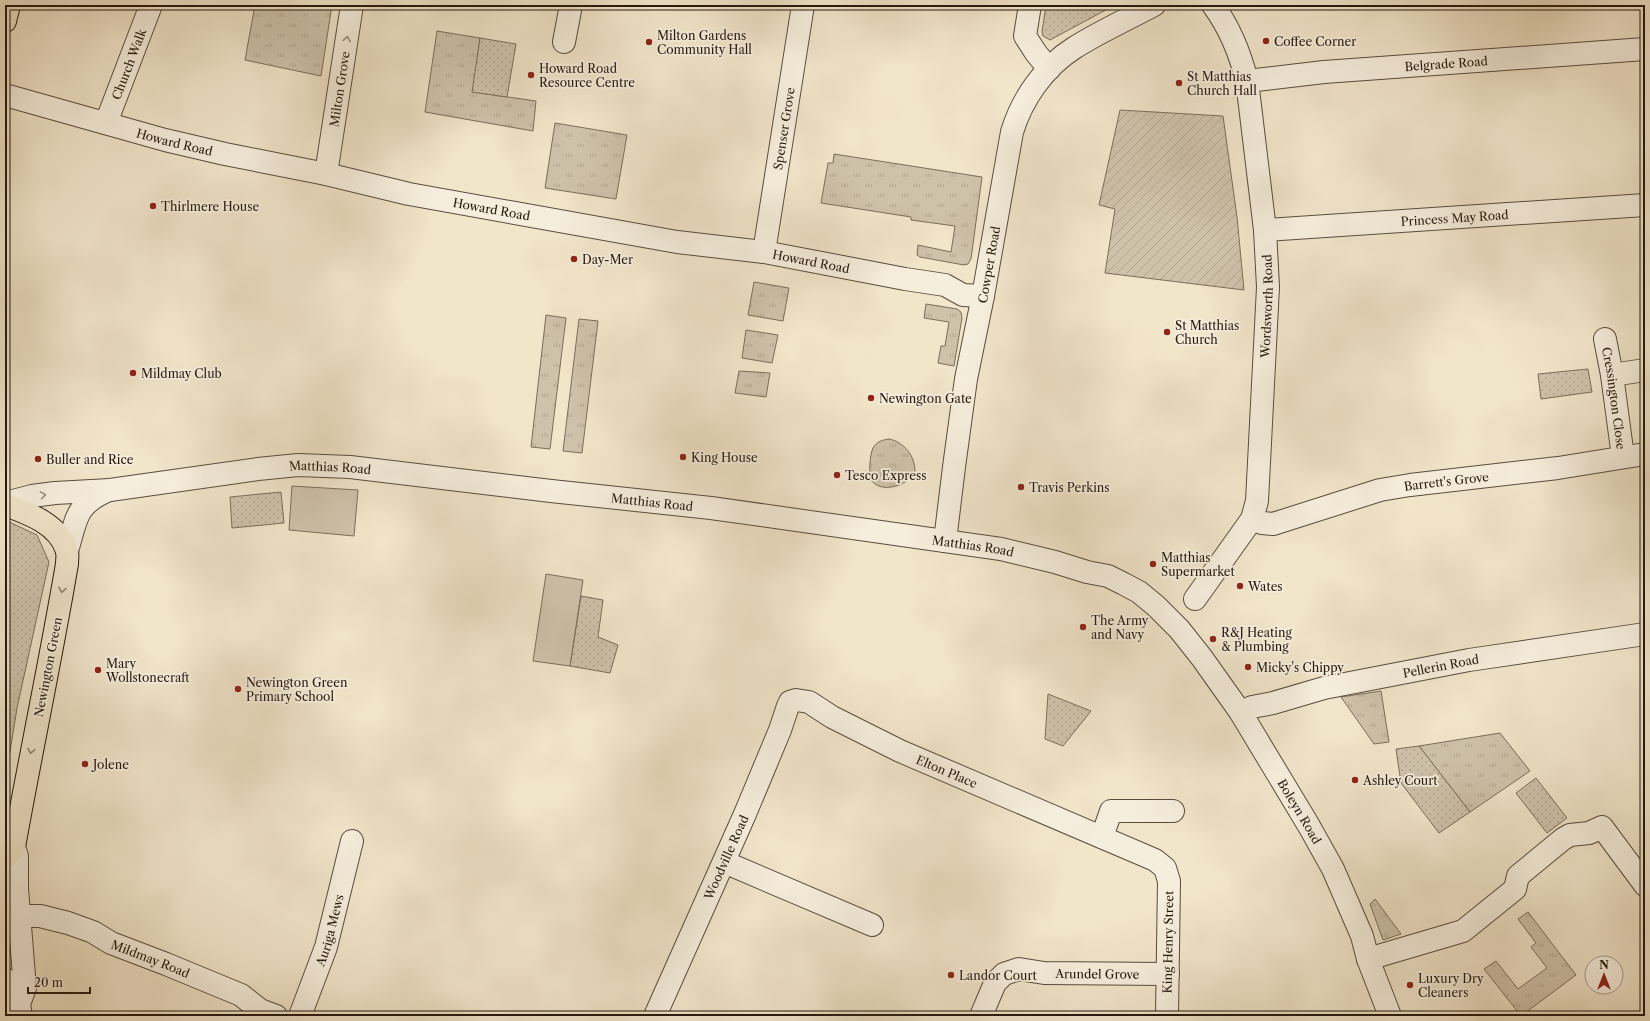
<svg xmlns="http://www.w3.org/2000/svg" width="1650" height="1021" font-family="'Libre Caslon Text',serif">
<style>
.grass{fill:url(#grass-tufts);stroke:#7a6e5c}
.park{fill:url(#park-dots);stroke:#7a6e5c}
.garden{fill:url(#garden-furrows);stroke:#7a6e5c}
.pitch{fill:#cec2aa;stroke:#7a6e5c}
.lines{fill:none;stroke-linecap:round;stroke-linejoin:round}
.minor-casing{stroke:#584c3d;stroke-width:24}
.major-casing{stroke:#25190e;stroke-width:24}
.minor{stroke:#f6eedd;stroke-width:22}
.major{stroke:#f1e5ca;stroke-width:22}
.oneway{stroke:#988e80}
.oneway2{stroke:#958975}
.poi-dot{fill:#8f2418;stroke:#f6eedd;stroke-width:1.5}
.labels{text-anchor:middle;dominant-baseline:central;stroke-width:3.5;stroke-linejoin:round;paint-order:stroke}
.poi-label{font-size:12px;fill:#25190e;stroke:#f6eedd;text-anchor:start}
.street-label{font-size:12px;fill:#25190e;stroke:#f6eedd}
</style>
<defs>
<pattern id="grass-tufts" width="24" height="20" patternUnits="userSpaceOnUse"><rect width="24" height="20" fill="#cec2aa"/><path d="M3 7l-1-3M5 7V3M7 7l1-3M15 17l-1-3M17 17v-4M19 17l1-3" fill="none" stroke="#b1a691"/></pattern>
<pattern id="park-dots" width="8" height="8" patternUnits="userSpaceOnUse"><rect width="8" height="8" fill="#cec2aa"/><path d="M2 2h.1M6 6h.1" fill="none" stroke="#b1a691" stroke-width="1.8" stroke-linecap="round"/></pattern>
<pattern id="garden-furrows" width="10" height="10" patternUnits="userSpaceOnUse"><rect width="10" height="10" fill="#cec2aa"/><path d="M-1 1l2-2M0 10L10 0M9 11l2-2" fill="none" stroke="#b1a691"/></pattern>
</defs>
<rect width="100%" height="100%" fill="#f1e5ca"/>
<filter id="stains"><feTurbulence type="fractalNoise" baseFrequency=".005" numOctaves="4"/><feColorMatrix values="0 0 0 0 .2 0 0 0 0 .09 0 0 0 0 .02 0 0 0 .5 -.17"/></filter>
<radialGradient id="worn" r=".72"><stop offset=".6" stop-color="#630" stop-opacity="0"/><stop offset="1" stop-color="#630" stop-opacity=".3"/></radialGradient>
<!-- grass -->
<path class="grass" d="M 255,5 L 332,5 L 321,76 L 245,60 Z
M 437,31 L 480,38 L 473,92 L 536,101 L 533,131 L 425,112 Z
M 555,123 L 627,135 L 616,199 L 545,188 Z
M 834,154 L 982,177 L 971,259 L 968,264 L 964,265 L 920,257 L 917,255 L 918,245 L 951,252 L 955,226 L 911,220 L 911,217 L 821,203 L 828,163 L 833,163 Z
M 754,282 L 789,288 L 783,321 L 748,315 Z
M 926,304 L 957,309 L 961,312 L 962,318 L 954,366 L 938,363 L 941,346 L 945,346 L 949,322 L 924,318 Z
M 546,315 L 566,318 L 550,449 L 531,447 Z
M 579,319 L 598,321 L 582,453 L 563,451 Z
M 746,330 L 778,335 L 772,363 L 742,358 Z
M 739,371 L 770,373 L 766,397 L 735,393 Z
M 889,439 C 904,442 915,456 915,471 C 913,473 911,477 909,479 C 901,487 880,492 872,481 C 868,475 870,454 873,448 C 877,441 883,440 889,439 Z
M 1381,691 L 1389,742 L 1374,744 L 1341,697 Z
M 1500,733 L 1530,771 L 1470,812 L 1419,746 Z
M 1375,899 L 1401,934 L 1383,940 L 1370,904 Z
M 1528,912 L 1576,975 L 1521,1016 L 1484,969 L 1496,961 L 1518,989 L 1547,968 L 1531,947 L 1536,943 L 1518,919 Z"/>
<!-- park -->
<path class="park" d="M 1046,5 L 1115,5 L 1050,40 L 1043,36 L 1042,32 Z
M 480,38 L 516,44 L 507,97 L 472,92 Z
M 1588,369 L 1592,392 L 1541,399 L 1538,374 Z
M 281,492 L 284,523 L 232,528 L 230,497 Z
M 5,520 L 37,535 L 49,562 L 17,708 L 5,783 Z
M 581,596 L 603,600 L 598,637 L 618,645 L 610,673 L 570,666 Z
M 1048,694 L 1091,711 L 1063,746 L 1045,739 Z
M 1419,746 L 1470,812 L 1439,833 L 1401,783 L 1396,749 Z
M 1536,778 L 1567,818 L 1547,833 L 1516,793 Z"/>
<!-- garden -->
<path class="garden" d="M 1120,110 L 1223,116 L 1237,217 L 1244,290 L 1105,273 L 1115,209 L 1099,205 Z"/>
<!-- pitch -->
<path class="pitch" d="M 292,486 L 358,490 L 354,536 L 289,530 Z
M 546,574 L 583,580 L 570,666 L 533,661 Z"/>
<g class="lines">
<!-- minor casing -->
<g class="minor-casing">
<g id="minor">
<path d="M 1030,5 L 1025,36 L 1036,53 L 1049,69"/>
<path d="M 564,42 L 571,5"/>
<path id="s1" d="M 1247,81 L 1324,72 L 1645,49"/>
<path id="s2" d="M 5,95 L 165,140 L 225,154 L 326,174 L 409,194 L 677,242 L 764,252 L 905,279 L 945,285 L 963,295 L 983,296"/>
<path id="s3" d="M 106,123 L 151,5"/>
<path id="s4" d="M 326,174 L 352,5"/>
<path id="s5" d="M 1265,230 L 1645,205"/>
<path id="s6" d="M 764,252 L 803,5"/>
<path id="s7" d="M 1605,339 L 1612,375 L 1623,457"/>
<path d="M 1612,375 L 1645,370"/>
<path id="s8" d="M 5,503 L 32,496 L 55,493 L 110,490 L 258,469 L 298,465 L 350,467 L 551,491 L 711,508 L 1001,549 L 1055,562 L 1087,572 L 1108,576 L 1124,584 L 1139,592 L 1156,606 L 1179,629 L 1202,658 L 1241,713 L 1259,743 L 1309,826 L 1333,869 L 1362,936 L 1368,959 L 1390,1016"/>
<path id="s9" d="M 1252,519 L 1262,523 L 1273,524 L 1380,490 L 1410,485 L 1558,468 L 1645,454"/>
<path id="s10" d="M 945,541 L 954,467 L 966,379 L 983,296 L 1012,132 C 1022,99 1044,67 1074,48 C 1099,32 1128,19 1154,5"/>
<path d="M 67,551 C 77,519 74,505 109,490"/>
<path id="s11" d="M 1195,599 L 1252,519 L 1257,501 L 1268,287 L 1265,230 L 1247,81 C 1240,53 1230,28 1213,5"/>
<path id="s12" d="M 1241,713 L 1252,707 L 1273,703 L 1324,688 L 1469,660 L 1645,634"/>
<path d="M 1102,837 L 1111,811 L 1173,811"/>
<path d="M 14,847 L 17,856 L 17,889 L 25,988 L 19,1004 L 21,1016"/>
<path d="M 724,862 L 872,925"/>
<path id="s13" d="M 19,916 L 40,916 L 68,923 L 93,932 L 111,943 L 166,964 L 241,995 L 260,1010 L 276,1016"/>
<path d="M 1368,959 L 1463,931 L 1515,889 L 1518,876 L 1563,839 L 1570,835 L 1589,833 L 1602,827 L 1645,885"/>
<path d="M 5,979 L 8,991 L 19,1004"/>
<path id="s14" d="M 300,1016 L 326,947 L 352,841"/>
<path id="s15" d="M 655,1016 L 745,814 L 780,730 L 788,706 L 790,702 L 796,700 L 809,702 L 832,717 L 900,751 L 1155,860 L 1165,868 L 1169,881 L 1167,1016"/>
<path id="s16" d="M 981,1016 L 995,983 L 1004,974 L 1019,969 L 1044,973 L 1168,974"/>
</g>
</g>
<!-- major casing -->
<g class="major-casing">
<path id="major" d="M 5,21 L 9,5
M 5,505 C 28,513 59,524 67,551 C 68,555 67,560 67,564 C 51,658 31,752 14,847 L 5,858"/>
</g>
<!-- minor -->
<use href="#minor" class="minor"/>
<!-- major -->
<use href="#major" class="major"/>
</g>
<!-- one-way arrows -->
<defs><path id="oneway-chevron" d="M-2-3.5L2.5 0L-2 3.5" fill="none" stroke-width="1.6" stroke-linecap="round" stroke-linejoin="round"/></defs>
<g class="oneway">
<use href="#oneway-chevron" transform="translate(347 39) rotate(-81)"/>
<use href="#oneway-chevron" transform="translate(43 495) rotate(-9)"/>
</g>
<g class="oneway2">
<use href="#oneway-chevron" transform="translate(62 590) rotate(100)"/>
<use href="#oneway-chevron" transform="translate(31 751) rotate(100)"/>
</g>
<!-- markers -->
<g class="poi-dot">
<circle cx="1266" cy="41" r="4"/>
<circle cx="649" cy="42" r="4"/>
<circle cx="531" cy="75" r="4"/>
<circle cx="1179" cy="83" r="4"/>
<circle cx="153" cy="206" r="4"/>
<circle cx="574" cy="259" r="4"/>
<circle cx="1167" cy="332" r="4"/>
<circle cx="133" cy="373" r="4"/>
<circle cx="871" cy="398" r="4"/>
<circle cx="683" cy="457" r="4"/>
<circle cx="38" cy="459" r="4"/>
<circle cx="837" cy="475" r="4"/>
<circle cx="1021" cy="487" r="4"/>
<circle cx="1153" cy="564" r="4"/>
<circle cx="1240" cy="586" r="4"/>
<circle cx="1083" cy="627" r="4"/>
<circle cx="1213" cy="639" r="4"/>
<circle cx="1248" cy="667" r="4"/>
<circle cx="98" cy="670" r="4"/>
<circle cx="238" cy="689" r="4"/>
<circle cx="85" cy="764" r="4"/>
<circle cx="1355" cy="780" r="4"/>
<circle cx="951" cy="975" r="4"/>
<circle cx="1410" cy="985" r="4"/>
</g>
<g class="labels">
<!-- poi labels -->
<g class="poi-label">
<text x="657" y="35">Milton Gardens<tspan x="657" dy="14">Community Hall</tspan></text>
<text x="1274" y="41">Coffee Corner</text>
<text x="539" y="68">Howard Road<tspan x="539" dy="14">Resource Centre</tspan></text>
<text x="1187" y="76">St Matthias<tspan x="1187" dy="14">Church Hall</tspan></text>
<text x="161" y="206">Thirlmere House</text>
<text x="582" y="259">Day-Mer</text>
<text x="1175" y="325">St Matthias<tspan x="1175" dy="14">Church</tspan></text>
<text x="141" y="373">Mildmay Club</text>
<text x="879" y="398">Newington Gate</text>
<text x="691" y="457">King House</text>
<text x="46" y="459">Buller and Rice</text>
<text x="845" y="475">Tesco Express</text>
<text x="1029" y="487">Travis Perkins</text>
<text x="1161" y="557">Matthias<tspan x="1161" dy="14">Supermarket</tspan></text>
<text x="1248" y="586">Wates</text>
<text x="1091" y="620">The Army<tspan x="1091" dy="14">and Navy</tspan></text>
<text x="1221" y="632">R&amp;J Heating<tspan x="1221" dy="14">&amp; Plumbing</tspan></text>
<text x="106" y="663">Mary<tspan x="106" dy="14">Wollstonecraft</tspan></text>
<text x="1256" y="667">Micky's Chippy</text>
<text x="246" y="682">Newington Green<tspan x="246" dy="14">Primary School</tspan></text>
<text x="93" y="764">Jolene</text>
<text x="1363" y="780">Ashley Court</text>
<text x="959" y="975">Landor Court</text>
<text x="1418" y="978">Luxury Dry<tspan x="1418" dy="14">Cleaners</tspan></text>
</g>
<!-- street labels -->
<g class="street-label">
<text stroke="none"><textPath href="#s1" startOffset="200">Belgrade Road</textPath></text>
<text stroke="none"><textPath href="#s3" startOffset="63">Church Walk</textPath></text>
<text stroke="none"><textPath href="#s4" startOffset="86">Milton Grove</textPath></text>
<text stroke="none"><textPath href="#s6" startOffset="125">Spenser Grove</textPath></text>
<text stroke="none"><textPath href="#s2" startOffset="176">Howard Road</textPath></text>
<text stroke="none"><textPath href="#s2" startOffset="500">Howard Road</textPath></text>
<text stroke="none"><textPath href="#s5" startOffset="190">Princess May Road</textPath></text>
<text stroke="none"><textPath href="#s2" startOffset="824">Howard Road</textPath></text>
<text stroke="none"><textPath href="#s10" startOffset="280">Cowper Road</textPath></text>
<text stroke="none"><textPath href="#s11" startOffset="312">Wordsworth Road</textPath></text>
<text stroke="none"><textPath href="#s7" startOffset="60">Cressington Close</textPath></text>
<text stroke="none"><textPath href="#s8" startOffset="328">Matthias Road</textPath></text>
<text stroke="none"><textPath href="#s9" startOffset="201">Barrett's Grove</textPath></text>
<text stroke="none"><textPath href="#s8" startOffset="652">Matthias Road</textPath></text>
<text stroke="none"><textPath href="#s8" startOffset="976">Matthias Road</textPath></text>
<text stroke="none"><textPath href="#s12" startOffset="206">Pellerin Road</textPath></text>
<text transform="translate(48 667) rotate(-79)">Newington Green</text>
<text stroke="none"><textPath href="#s15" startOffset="516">Elton Place</textPath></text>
<text stroke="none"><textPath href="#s8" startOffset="1423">Boleyn Road</textPath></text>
<text stroke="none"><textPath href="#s15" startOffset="174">Woodville Road</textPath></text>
<text stroke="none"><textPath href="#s14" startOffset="91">Auriga Mews</textPath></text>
<text transform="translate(1168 942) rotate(-89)">King Henry Street</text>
<text stroke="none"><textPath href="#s13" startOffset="140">Mildmay Road</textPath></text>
<text stroke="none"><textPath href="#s16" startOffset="143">Arundel Grove</textPath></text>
</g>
</g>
<!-- margin -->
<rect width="1650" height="1021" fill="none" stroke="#f1e5ca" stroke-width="20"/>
<rect x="6" y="6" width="1638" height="1009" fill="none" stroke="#25190e" stroke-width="2"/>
<rect x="10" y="10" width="1630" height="1001" fill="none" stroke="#25190e"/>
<!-- north arrow -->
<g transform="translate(1604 975)"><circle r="19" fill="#f6eedd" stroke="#a2998a"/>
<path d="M0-3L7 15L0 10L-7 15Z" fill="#8f2418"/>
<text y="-6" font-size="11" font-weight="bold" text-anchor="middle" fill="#25190e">N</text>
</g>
<!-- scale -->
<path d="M28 987v6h62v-6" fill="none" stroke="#25190e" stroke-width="2"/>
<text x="34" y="987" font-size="12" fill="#25190e" stroke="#f6eedd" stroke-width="3" paint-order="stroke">20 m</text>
<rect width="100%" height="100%" filter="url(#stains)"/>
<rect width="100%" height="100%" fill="url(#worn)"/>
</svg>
